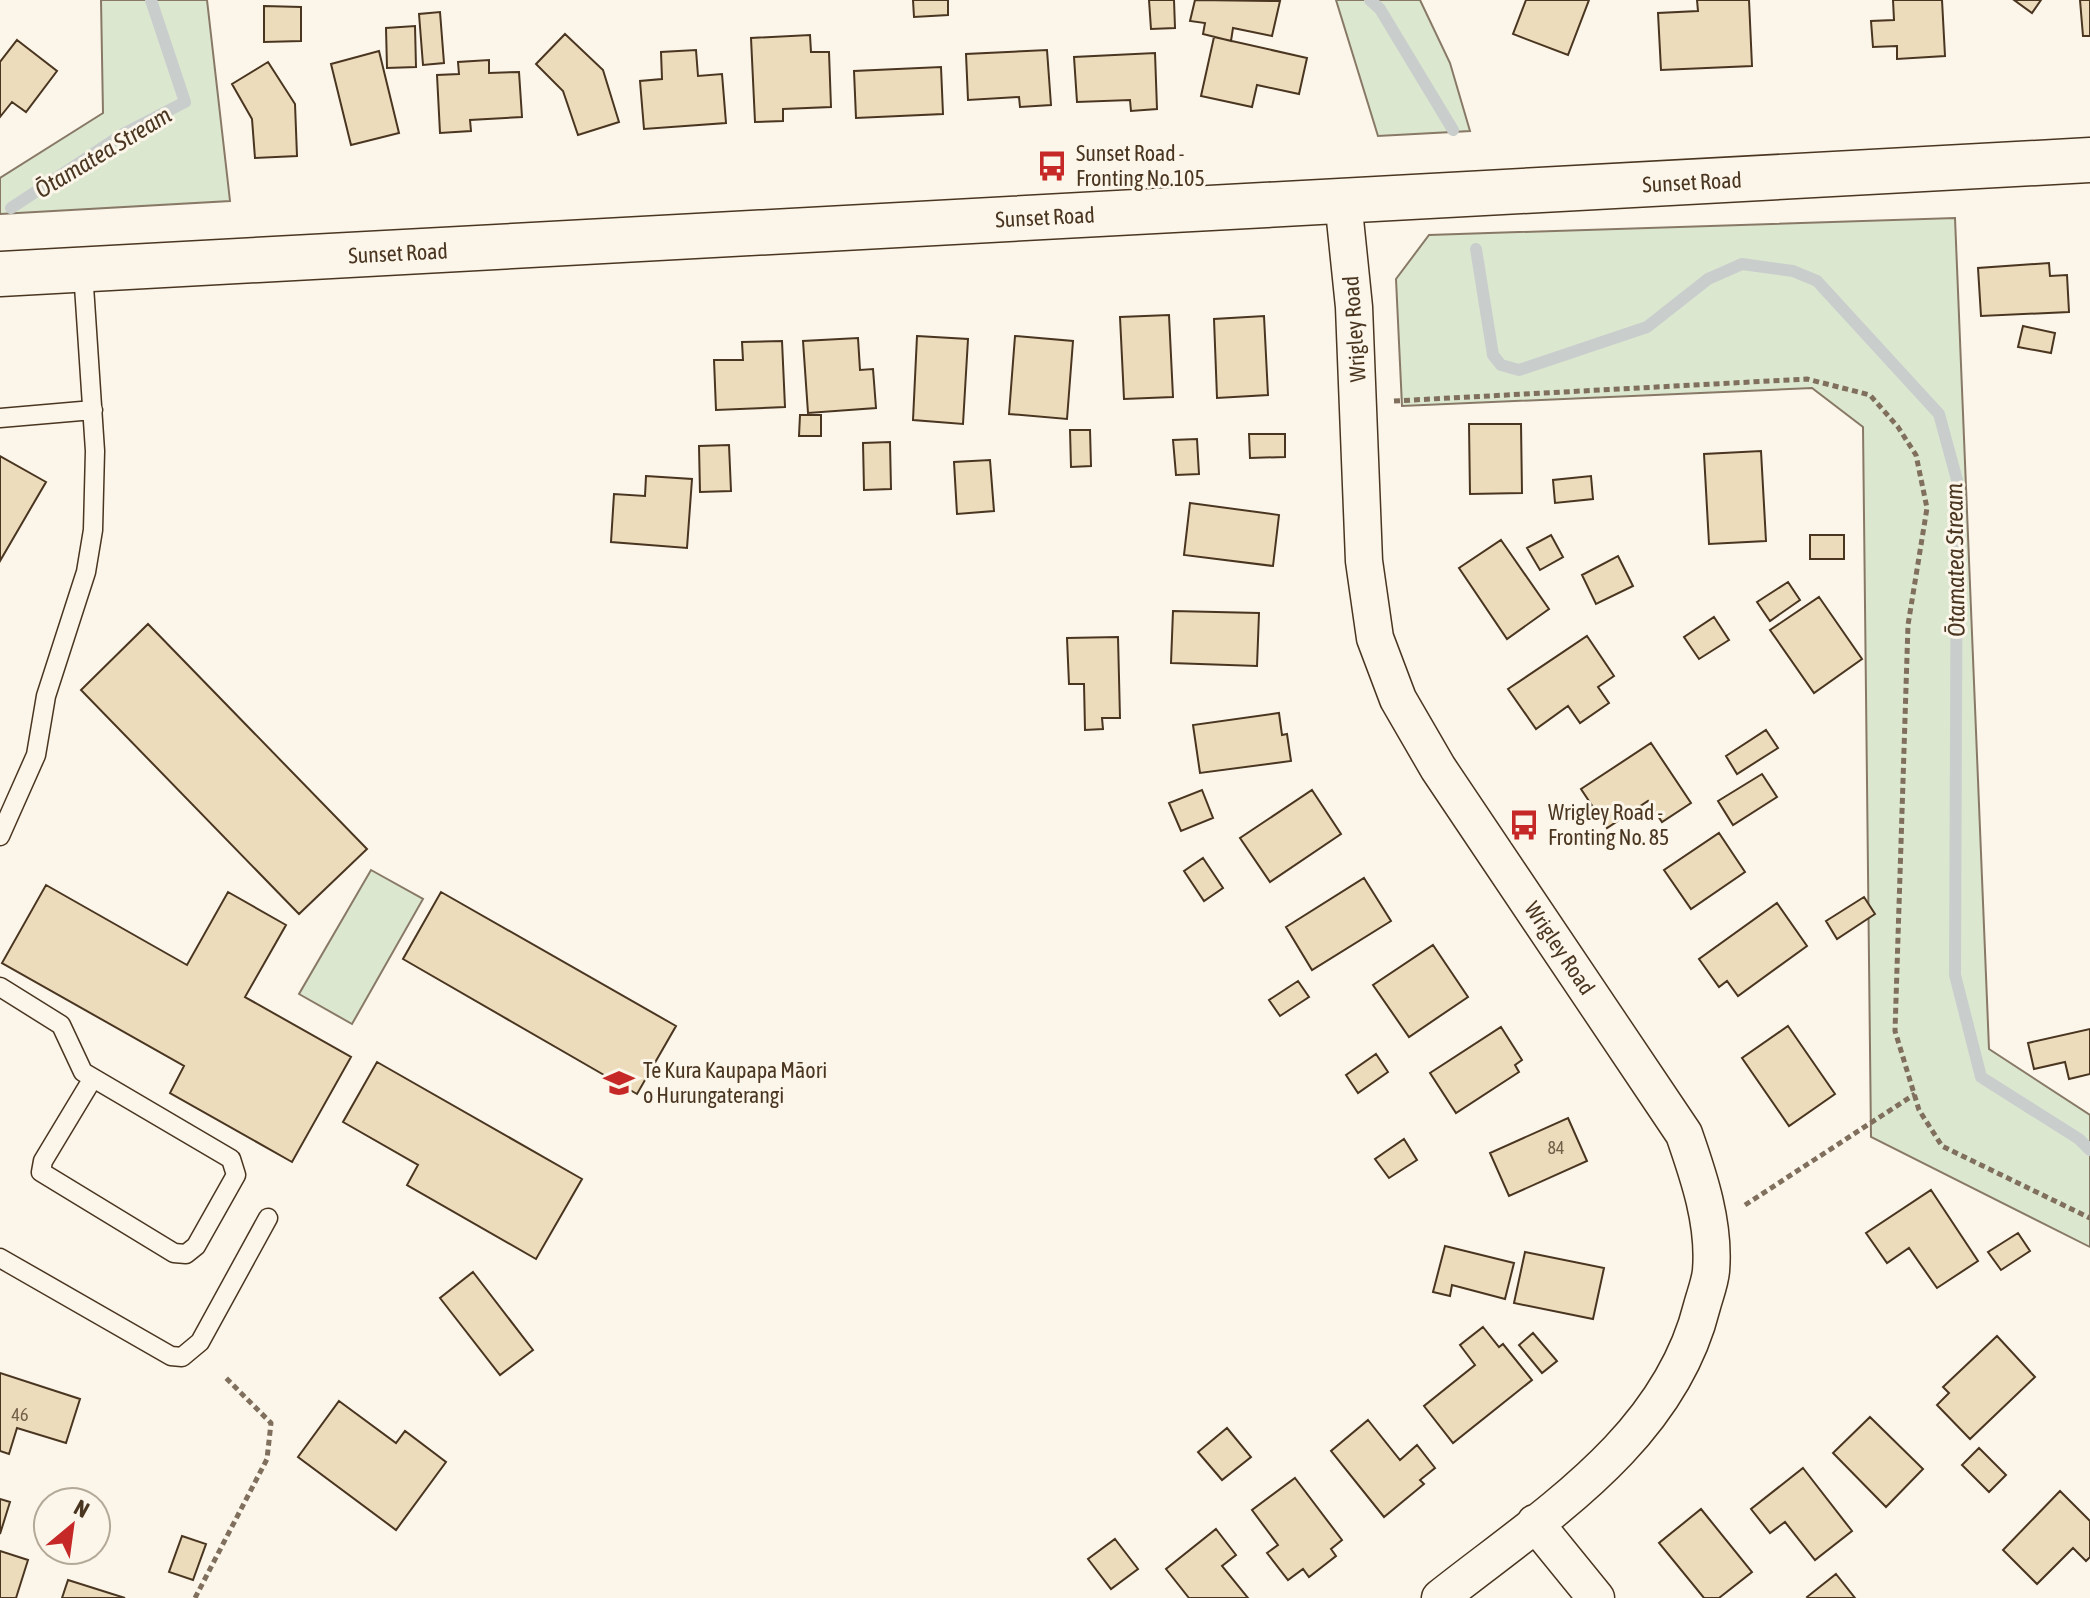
<svg xmlns="http://www.w3.org/2000/svg" width="2090" height="1598" font-family="'Asap Condensed',sans-serif">
<style>
.green{fill:#dce7d0;stroke:#887966;stroke-width:2}
.lines{fill:none;stroke-linecap:round;stroke-linejoin:round}
.stream{stroke:#c9cecd;stroke-width:12}
.building{fill:#ecdcbc;stroke:#4a3520;stroke-width:2}
.lane-casing{stroke:#4a3520;stroke-width:21}
.street-casing{stroke:#4a3520;stroke-width:39}
.secondary-casing{stroke:#4a3520;stroke-width:47}
.path{stroke:#7f6f5c;stroke-width:5;stroke-dasharray:6 4;stroke-linecap:butt}
.lane{stroke:#fbf6e9;stroke-width:18}
.street{stroke:#fbf6e9;stroke-width:36}
.secondary{stroke:#fbf6e9;stroke-width:44}
.labels{text-anchor:middle;dominant-baseline:central;stroke-width:6;stroke-linejoin:round;paint-order:stroke}
.number-label{font-size:18px;fill:#725f47}
.poi-label{font-size:22px;fill:#4a3520;stroke:#fbf6e9;text-anchor:start}
.street-label{font-size:22px;fill:#4a3520;stroke:#fbf6e9}
.water-label{font-size:24px;font-style:italic;fill:#4a3520;stroke:#fbf6e9}
</style>
<rect width="100%" height="100%" fill="#fbf6e9"/>
<!-- green -->
<path class="green" d="M 101,0 L 207,0 L 230,201 L 0,214 L 0,178 L 103,113 Z
M 1336,0 L 1420,0 L 1450,63 L 1470,131 L 1378,136 Z
M 1955,218 L 1989,1049 L 2090,1115 L 2090,1247 L 1871,1137 L 1863,427 L 1812,388 L 1402,406 L 1396,279 L 1429,235 Z
M 371,870 L 423,899 L 352,1024 L 299,994 Z"/>
<g class="lines">
<!-- stream -->
<path class="stream" d="M 1370,0 L 1380,9 L 1453,130
M 11,208 L 123,134 L 185,102 L 151,0
M 1476,249 L 1493,355 L 1501,365 L 1519,370 L 1647,327 L 1708,279 L 1742,264 L 1793,271 L 1817,281 L 1939,414 L 1957,480 L 1955,975 L 1981,1077 L 2079,1139 L 2090,1150"/>
</g>
<!-- building -->
<path class="building" d="M 913,0 L 948,0 L 948,15 L 914,17 Z
M 1149,0 L 1174,0 L 1175,28 L 1151,29 Z
M 1195,0 L 1280,1 L 1272,36 L 1233,28 L 1231,41 L 1203,34 L 1205,23 L 1190,21 Z
M 1526,0 L 1589,0 L 1568,55 L 1513,34 Z
M 1697,0 L 1749,0 L 1752,66 L 1661,70 L 1658,13 L 1698,11 Z
M 1893,0 L 1942,0 L 1945,56 L 1897,59 L 1897,46 L 1873,47 L 1871,21 L 1894,20 Z
M 2014,0 L 2041,0 L 2032,13 Z
M 2080,0 L 2090,0 L 2090,36 L 2083,36 Z
M 264,6 L 301,7 L 301,41 L 264,42 Z
M 440,12 L 444,63 L 423,65 L 419,14 Z
M 415,26 L 416,67 L 387,68 L 386,28 Z
M 565,34 L 603,70 L 619,122 L 578,135 L 563,91 L 536,64 Z
M 810,35 L 811,52 L 829,52 L 831,107 L 783,109 L 783,121 L 755,122 L 751,38 Z
M 1214,37 L 1307,58 L 1299,94 L 1257,85 L 1252,107 L 1201,96 Z
M 17,40 L 57,71 L 26,112 L 12,102 L 0,117 L 0,62 Z
M 696,50 L 698,76 L 722,74 L 726,123 L 644,129 L 640,81 L 662,79 L 661,52 Z
M 1047,50 L 1051,105 L 1020,107 L 1019,97 L 968,100 L 966,54 Z
M 379,51 L 399,133 L 351,145 L 331,64 Z
M 1155,53 L 1157,109 L 1131,111 L 1130,100 L 1077,102 L 1074,57 Z
M 489,60 L 489,73 L 519,72 L 522,117 L 470,120 L 471,131 L 440,133 L 437,75 L 459,74 L 458,62 Z
M 268,62 L 295,104 L 297,156 L 255,158 L 252,119 L 232,84 Z
M 941,67 L 943,114 L 856,118 L 854,71 Z
M 2049,263 L 2050,276 L 2067,275 L 2069,312 L 1981,316 L 1978,268 Z
M 1169,315 L 1173,397 L 1124,399 L 1120,317 Z
M 1264,316 L 1268,395 L 1217,398 L 1214,319 Z
M 2023,326 L 2055,333 L 2051,353 L 2018,347 Z
M 917,336 L 968,339 L 963,424 L 913,420 Z
M 1015,336 L 1073,341 L 1067,419 L 1009,414 Z
M 858,338 L 860,370 L 873,369 L 876,408 L 808,413 L 803,341 Z
M 782,341 L 785,407 L 716,410 L 714,360 L 743,360 L 742,342 Z
M 800,415 L 821,415 L 821,436 L 799,436 Z
M 1469,424 L 1521,424 L 1522,493 L 1470,494 Z
M 1070,430 L 1090,430 L 1091,466 L 1071,467 Z
M 1249,434 L 1285,434 L 1285,457 L 1250,458 Z
M 1197,439 L 1199,474 L 1176,475 L 1173,440 Z
M 890,442 L 891,489 L 864,490 L 863,443 Z
M 729,445 L 731,491 L 700,492 L 699,446 Z
M 1761,451 L 1766,541 L 1709,544 L 1704,454 Z
M 0,456 L 46,482 L 0,561 Z
M 990,460 L 994,511 L 957,514 L 954,462 Z
M 646,476 L 692,479 L 687,548 L 611,542 L 614,494 L 645,496 Z
M 1591,476 L 1593,499 L 1555,503 L 1553,480 Z
M 1190,503 L 1279,515 L 1273,566 L 1184,555 Z
M 1551,535 L 1563,557 L 1540,570 L 1527,548 Z
M 1810,535 L 1844,535 L 1844,559 L 1810,559 Z
M 1501,540 L 1549,609 L 1507,639 L 1459,568 Z
M 1618,556 L 1633,586 L 1596,604 L 1582,575 Z
M 1788,582 L 1800,600 L 1770,621 L 1757,602 Z
M 1819,597 L 1862,659 L 1814,693 L 1770,630 Z
M 1173,611 L 1259,613 L 1257,666 L 1171,663 Z
M 1714,617 L 1729,640 L 1699,659 L 1684,637 Z
M 148,624 L 367,849 L 299,914 L 81,690 Z
M 1587,636 L 1614,676 L 1598,687 L 1609,703 L 1580,723 L 1568,706 L 1536,729 L 1508,689 Z
M 1118,637 L 1120,718 L 1102,718 L 1103,729 L 1085,730 L 1084,684 L 1069,684 L 1067,638 Z
M 1279,713 L 1282,735 L 1287,734 L 1291,761 L 1200,773 L 1193,725 Z
M 1766,730 L 1778,748 L 1737,774 L 1726,756 Z
M 1651,743 L 1691,803 L 1662,822 L 1648,801 L 1607,828 L 1581,789 Z
M 1762,774 L 1777,797 L 1733,825 L 1718,801 Z
M 1202,790 L 1213,818 L 1181,831 L 1169,803 Z
M 1312,790 L 1341,834 L 1270,882 L 1240,838 Z
M 1719,833 L 1745,872 L 1691,909 L 1664,870 Z
M 1203,858 L 1223,888 L 1204,901 L 1184,871 Z
M 1364,878 L 1391,921 L 1312,970 L 1286,927 Z
M 46,885 L 187,965 L 228,892 L 286,925 L 245,997 L 351,1057 L 292,1162 L 170,1093 L 184,1066 L 2,963 Z
M 441,892 L 676,1026 L 637,1094 L 403,959 Z
M 1864,897 L 1875,914 L 1837,939 L 1826,921 Z
M 1777,903 L 1807,946 L 1738,996 L 1727,981 L 1719,987 L 1699,959 Z
M 1433,945 L 1468,997 L 1409,1037 L 1373,985 Z
M 1298,981 L 1309,997 L 1280,1016 L 1269,1000 Z
M 1788,1026 L 1835,1094 L 1789,1126 L 1742,1058 Z
M 1501,1027 L 1522,1060 L 1515,1065 L 1519,1072 L 1456,1113 L 1430,1073 Z
M 2090,1029 L 2090,1074 L 2069,1079 L 2065,1062 L 2034,1069 L 2028,1043 Z
M 1376,1054 L 1388,1072 L 1358,1093 L 1346,1075 Z
M 377,1062 L 582,1179 L 536,1259 L 407,1185 L 418,1165 L 343,1122 Z
M 1568,1118 L 1587,1161 L 1509,1196 L 1490,1153 Z
M 1404,1139 L 1417,1160 L 1389,1178 L 1375,1159 Z
M 1931,1190 L 1978,1261 L 1937,1288 L 1909,1248 L 1887,1263 L 1866,1233 Z
M 2018,1233 L 2030,1251 L 2001,1270 L 1988,1252 Z
M 1445,1246 L 1514,1263 L 1505,1299 L 1452,1285 L 1450,1296 L 1433,1292 Z
M 1525,1252 L 1604,1268 L 1593,1319 L 1514,1303 Z
M 473,1272 L 533,1350 L 500,1375 L 440,1298 Z
M 1483,1327 L 1499,1347 L 1503,1344 L 1532,1380 L 1453,1443 L 1424,1406 L 1475,1365 L 1460,1345 Z
M 1533,1333 L 1557,1361 L 1542,1373 L 1519,1345 Z
M 1997,1336 L 2035,1377 L 1970,1439 L 1937,1405 L 1949,1393 L 1943,1387 Z
M 0,1373 L 80,1399 L 66,1443 L 17,1428 L 9,1454 L 0,1451 Z
M 339,1401 L 396,1443 L 405,1431 L 446,1462 L 396,1530 L 298,1457 Z
M 1870,1417 L 1923,1469 L 1886,1507 L 1833,1453 Z
M 1368,1420 L 1400,1460 L 1417,1445 L 1435,1468 L 1420,1480 L 1424,1484 L 1384,1517 L 1331,1451 Z
M 1227,1428 L 1251,1457 L 1222,1480 L 1198,1452 Z
M 1979,1448 L 2006,1475 L 1989,1492 L 1962,1465 Z
M 1803,1468 L 1852,1531 L 1815,1560 L 1785,1522 L 1770,1533 L 1751,1509 Z
M 1295,1478 L 1342,1540 L 1331,1549 L 1336,1556 L 1309,1577 L 1303,1569 L 1288,1580 L 1267,1553 L 1278,1545 L 1252,1510 Z
M 2060,1491 L 2090,1521 L 2090,1557 L 2086,1561 L 2073,1548 L 2037,1584 L 2003,1550 Z
M 0,1499 L 10,1502 L 0,1534 Z
M 1701,1509 L 1752,1572 L 1719,1598 L 1704,1598 L 1659,1543 Z
M 1216,1529 L 1236,1555 L 1222,1566 L 1248,1598 L 1189,1598 L 1166,1569 Z
M 182,1536 L 206,1544 L 193,1580 L 169,1572 Z
M 1115,1539 L 1138,1569 L 1111,1589 L 1088,1559 Z
M 0,1551 L 28,1560 L 16,1598 L 0,1598 Z
M 1836,1574 L 1855,1598 L 1808,1598 L 1807,1597 Z
M 68,1580 L 125,1598 L 62,1598 Z"/>
<g class="lines">
<!-- lane casing -->
<g class="lane-casing">
<path id="lane" d="M 0,418 L 93,410
M 0,836 L 36,755 L 46,696 L 86,572 L 93,530 L 95,451 L 83,271
M 0,987 L 61,1025 L 83,1072 L 231,1159 L 236,1175 L 196,1246 L 186,1254 L 174,1253 L 41,1172 L 43,1161 L 93,1078
M 0,1258 L 171,1356 L 182,1357 L 200,1342 L 268,1218"/>
</g>
<!-- street casing -->
<g class="street-casing">
<path id="street" d="M 1343,200 L 1354,307 L 1364,561 L 1375,638 L 1398,699 L 1438,768 L 1684,1134 C 1699,1177 1715,1224 1711,1271 C 1710,1282 1705,1295 1702,1306 C 1669,1440 1542,1517 1440,1598
M 1535,1523 L 1596,1598"/>
</g>
<!-- secondary casing -->
<g class="secondary-casing">
<path id="secondary" d="M 0,274 L 2090,160"/>
</g>
<!-- path -->
<path class="path" d="M 1394,401 L 1807,379 L 1870,395 L 1898,427 L 1916,455 L 1927,508 L 1908,625 L 1895,1031 L 1919,1110 L 1942,1146 L 2090,1218
M 1745,1205 L 1915,1094
M 195,1598 L 267,1459 L 271,1423 L 226,1378"/>
<!-- lane -->
<use href="#lane" class="lane"/>
<!-- street -->
<use href="#street" class="street"/>
<!-- secondary -->
<use href="#secondary" class="secondary"/>
</g>
<!-- icons -->
<defs>
<g id="bus-bare" transform="scale(2.4)"><path d="M-5-6H5V4H4V6H2V4H-2V6H-4V4H-5ZM-3.5-4V0h7V-4ZM-3.5 1.2v1.5H-2V1.2ZM2 1.2v1.5H3.5V1.2Z" fill="#c62828" stroke="#fbf6e9" stroke-width="2.5" paint-order="stroke"/></g>
<g id="school-bare" transform="scale(2.4)"><path d="M0-5L7-2L0 1L-7-2ZM-4 1L0 2.5L4 1V4Q0 6-4 4Z" fill="#c62828" stroke="#fbf6e9" stroke-width="2.5" paint-order="stroke"/></g>
</defs>
<g fill-rule="evenodd">
<use href="#bus-bare" x="1052" y="166"/>
<use href="#bus-bare" x="1524" y="825"/>
<use href="#school-bare" x="619" y="1083"/>
</g>
<g class="labels">
<!-- number labels -->
<g class="number-label">
<text x="1556" y="1147">84</text>
<text x="20" y="1414">46</text>
</g>
<!-- poi labels -->
<g class="poi-label">
<text x="1076" y="153">Sunset Road -<tspan x="1076" dy="25">Fronting No.105</tspan></text>
<text x="1548" y="812">Wrigley Road -<tspan x="1548" dy="25">Fronting No. 85</tspan></text>
<text x="643" y="1070">Te Kura Kaupapa Māori<tspan x="643" dy="25">o Hurungaterangi</tspan></text>
</g>
<!-- street labels -->
<g class="street-label">
<text transform="translate(1692 182) rotate(-3)">Sunset Road</text>
<text transform="translate(1045 217) rotate(-3)">Sunset Road</text>
<text transform="translate(398 253) rotate(-3)">Sunset Road</text>
<text transform="translate(1354 329) rotate(-94)">Wrigley Road</text>
<text transform="translate(1560 948) rotate(56)">Wrigley Road</text>
</g>
<!-- water labels -->
<g class="water-label">
<text transform="translate(103 152) rotate(-31)">Ōtamatea Stream</text>
<text transform="translate(1955 560) rotate(-91)">Ōtamatea Stream</text>
</g>
</g>
<!-- north arrow -->
<g transform="translate(72 1526) rotate(29)"><circle r="38" fill="#fbf6e9" stroke="#b4a999" stroke-width="2"/>
<path d="M0-6L14 30L0 20L-14 30Z" fill="#c62828"/>
<text y="-12" font-size="22" font-weight="bold" text-anchor="middle" fill="#4a3520">N</text>
</g>
</svg>
